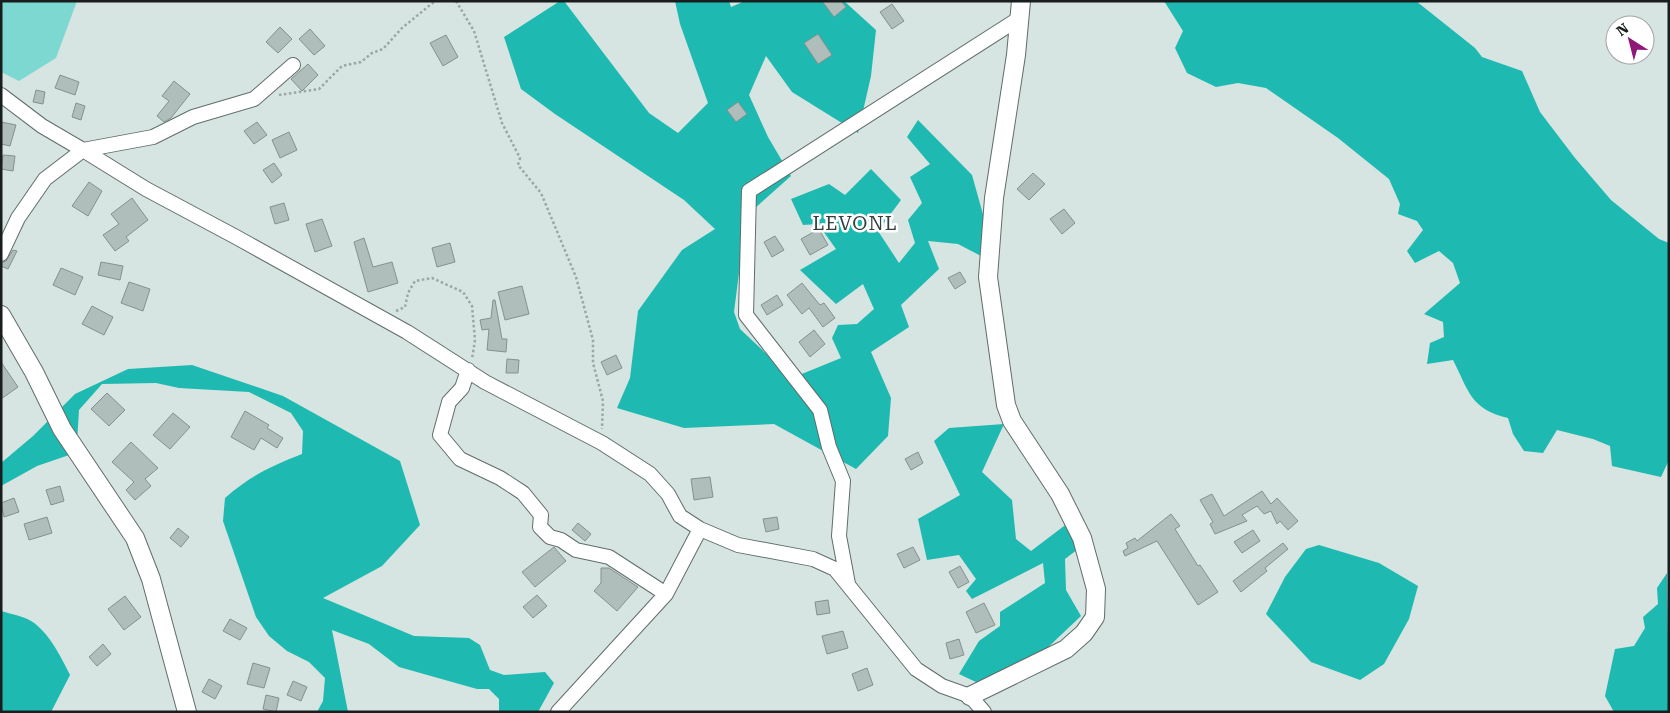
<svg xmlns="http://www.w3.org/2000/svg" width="1670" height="713" font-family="'Roboto Serif',serif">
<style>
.green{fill:#7dd8d1}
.forest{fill:#1eb9b0}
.building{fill:#afbdbb;stroke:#84918f}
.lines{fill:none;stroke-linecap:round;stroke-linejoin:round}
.minor-casing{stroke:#606d6b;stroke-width:16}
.tertiary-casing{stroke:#606d6b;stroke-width:20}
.path{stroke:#9ba6a5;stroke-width:2.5;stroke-dasharray:2.5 2.5;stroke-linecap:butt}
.minor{stroke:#fff;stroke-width:14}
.tertiary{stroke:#fff;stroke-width:18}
.labels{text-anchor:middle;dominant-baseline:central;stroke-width:5;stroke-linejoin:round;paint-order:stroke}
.quarter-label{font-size:19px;letter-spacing:1px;fill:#343f3e;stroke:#fff}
</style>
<rect width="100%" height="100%" fill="#d6e4e2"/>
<!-- green -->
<path class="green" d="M 1,1 L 77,1 L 56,58 L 19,81 L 1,72 Z"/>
<!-- forest -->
<path class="forest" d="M 560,1 L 564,1 L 649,113 L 678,133 L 708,103 L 680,24 L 675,1 L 729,1 L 731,7 L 745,1 L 844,1 L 876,30 L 871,76 L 858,133 L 792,92 L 766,56 L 749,95 L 768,137 L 791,176 L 754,209 L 741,257 L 734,312 L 740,329 L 792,378 L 841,358 L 832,338 L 838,325 L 857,324 L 874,309 L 863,284 L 836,304 L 800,270 L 836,249 L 818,224 L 803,225 L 791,199 L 829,184 L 845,195 L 871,169 L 901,200 L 878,231 L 899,263 L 915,243 L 908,220 L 922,203 L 910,177 L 930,164 L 907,137 L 918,120 L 972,175 L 984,218 L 983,257 L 958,244 L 928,241 L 939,269 L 901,305 L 909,327 L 871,352 L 891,398 L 888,436 L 856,469 L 774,424 L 684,428 L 617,408 L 630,378 L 638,311 L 682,250 L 715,229 L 684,200 L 555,114 L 521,89 L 504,37 Z
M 1164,1 L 1416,1 L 1475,48 L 1482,57 L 1522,71 L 1540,112 L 1575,158 L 1611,200 L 1659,239 L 1669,243 L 1669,460 L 1661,477 L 1612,466 L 1610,446 L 1593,439 L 1557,430 L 1543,453 L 1524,451 L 1513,434 L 1508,418 C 1470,409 1469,391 1453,360 L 1427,364 L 1430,343 L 1444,337 L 1443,322 L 1424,314 L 1460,283 L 1453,263 L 1439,251 L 1415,263 L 1407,251 L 1423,230 L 1417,221 L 1398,214 L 1400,204 L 1389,179 L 1338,138 L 1266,88 L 1238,83 L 1216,87 L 1187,73 L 1175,48 L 1183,31 Z
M 192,365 L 283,396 L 400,461 L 420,525 L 382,566 L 323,598 L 414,636 L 469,638 L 480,645 L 490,670 L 504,675 L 545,672 L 554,683 L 538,712 L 499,712 L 499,699 L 489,689 L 477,689 L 399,667 L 369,644 L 332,630 L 348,712 L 317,712 L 323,701 L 325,678 L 309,662 L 287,651 L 269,636 L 256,617 L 223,521 L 225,498 C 250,476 271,466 302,454 L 303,431 L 291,413 L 249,392 L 179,388 L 156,383 L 102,384 L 79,410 L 77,443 L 72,454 L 37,466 L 1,486 L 1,463 L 33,436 L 75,394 L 128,369 Z
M 1004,424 L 982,472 L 1012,500 L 1016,539 L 1031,551 L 1068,523 L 1082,546 L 1065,559 L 1066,590 L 1081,616 L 1043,652 L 997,692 L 959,674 L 979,641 L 1000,626 L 1000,612 L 1045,583 L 1043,563 L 972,599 L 966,591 L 976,579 L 959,555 L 927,560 L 918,519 L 960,495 L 934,441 L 949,428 Z
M 1319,545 L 1379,563 L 1418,586 L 1409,619 L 1384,664 L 1360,680 L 1311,662 L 1266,614 L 1285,577 L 1306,549 Z
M 1667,573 L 1669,712 L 1614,712 L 1605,696 L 1615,649 L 1634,646 L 1645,628 L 1643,617 L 1658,604 L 1657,588 Z
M 1,611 C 11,614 23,616 31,621 C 48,631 61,657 70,675 L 51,712 L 1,712 Z"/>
<!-- building -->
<path class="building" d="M 822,1 L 841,1 L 846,7 L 834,17 Z
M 892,4 L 904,21 L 892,29 L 880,12 Z
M 280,27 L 292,39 L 278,53 L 266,42 Z
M 310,29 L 325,46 L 314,55 L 299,39 Z
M 818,34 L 832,55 L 818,64 L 804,43 Z
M 446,35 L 458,57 L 443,66 L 430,43 Z
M 308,64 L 318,75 L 302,91 L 291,79 Z
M 60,75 L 79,82 L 75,95 L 55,88 Z
M 174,81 L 190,94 L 171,118 L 164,122 L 157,116 L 169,101 L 162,96 Z
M 36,90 L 45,92 L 43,104 L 33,102 Z
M 738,102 L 747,114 L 736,122 L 727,110 Z
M 76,103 L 85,106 L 81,120 L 72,117 Z
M 1,122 L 16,125 L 10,146 L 1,144 Z
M 257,122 L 267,135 L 254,144 L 244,131 Z
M 289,132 L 297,150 L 280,158 L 272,140 Z
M 3,155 L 15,156 L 13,171 L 1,169 Z
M 274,163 L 282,175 L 272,183 L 263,170 Z
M 1033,173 L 1045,184 L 1029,200 L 1017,189 Z
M 89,182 L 102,191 L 88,216 L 72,206 Z
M 132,198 L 148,220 L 126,237 L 129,241 L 115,251 L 103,235 L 119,224 L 111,214 Z
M 284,203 L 289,220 L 275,224 L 270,207 Z
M 1064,209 L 1075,223 L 1062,234 L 1050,219 Z
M 322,219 L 332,246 L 315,252 L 306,224 Z
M 819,229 L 828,245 L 810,255 L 801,239 Z
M 775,236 L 784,250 L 772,257 L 764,242 Z
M 364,238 L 373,267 L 392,262 L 398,283 L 368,292 L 354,242 Z
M 450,243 L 455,262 L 437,267 L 432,248 Z
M 13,250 L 17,251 L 8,269 L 1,266 L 1,263 L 6,261 Z
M 101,262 L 123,266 L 120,280 L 98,275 Z
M 61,268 L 83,277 L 75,295 L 53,285 Z
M 960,272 L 966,282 L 955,289 L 948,278 Z
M 129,282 L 150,289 L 143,311 L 121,303 Z
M 802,283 L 820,305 L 824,303 L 835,318 L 823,327 L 809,308 L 802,314 L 787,295 Z
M 522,286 L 529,314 L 505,320 L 498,292 Z
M 777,295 L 783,305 L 767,315 L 761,305 Z
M 493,300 L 495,300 L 502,339 L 507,339 L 506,352 L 487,350 L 489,329 L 482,330 L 480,320 L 491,318 Z
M 92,306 L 113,317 L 104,335 L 82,324 Z
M 814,330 L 825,344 L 810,357 L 799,342 Z
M 616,355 L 622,368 L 607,375 L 601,362 Z
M 507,359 L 519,360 L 518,373 L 506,373 Z
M 1,362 L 18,387 L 1,399 Z
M 107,393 L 125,410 L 109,426 L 91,409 Z
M 245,411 L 269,425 L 267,428 L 283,438 L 277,448 L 261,438 L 254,450 L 231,437 Z
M 173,413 L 190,427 L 170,449 L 153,435 Z
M 131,442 L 158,468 L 145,479 L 151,486 L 135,500 L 126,490 L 134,482 L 112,462 Z
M 918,452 L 923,463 L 911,470 L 905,459 Z
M 710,477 L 713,497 L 694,500 L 691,479 Z
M 60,486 L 64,501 L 51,505 L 46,490 Z
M 1262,491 L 1271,504 L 1277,498 L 1298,521 L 1288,530 L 1280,521 L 1277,524 L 1271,511 L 1264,514 L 1257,506 L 1242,515 L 1247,521 L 1215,534 L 1210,524 L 1213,522 L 1200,500 L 1212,494 L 1224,516 Z
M 14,498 L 19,512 L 4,517 L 1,503 Z
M 1171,514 L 1180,526 L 1175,529 L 1198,566 L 1200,565 L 1218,592 L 1198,605 L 1157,541 L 1125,556 L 1123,551 L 1128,548 L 1126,543 L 1135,538 L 1137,541 Z
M 47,517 L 52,533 L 29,540 L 24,524 Z
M 777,517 L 779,529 L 766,532 L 763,519 Z
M 578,523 L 591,534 L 585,541 L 572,530 Z
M 178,528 L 189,537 L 181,547 L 170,538 Z
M 1253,530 L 1260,541 L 1242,553 L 1234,542 Z
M 1283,543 L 1288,549 L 1265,568 L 1267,571 L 1241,592 L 1233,581 Z
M 554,547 L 566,561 L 535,587 L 522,572 Z
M 913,547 L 920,560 L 904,568 L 897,554 Z
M 960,566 L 969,582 L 958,588 L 949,572 Z
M 601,568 L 609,568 L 638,587 L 617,611 L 594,591 L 601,583 Z
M 537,595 L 547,606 L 533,618 L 523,607 Z
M 125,596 L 141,617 L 124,630 L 108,609 Z
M 828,600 L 830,613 L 817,615 L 815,602 Z
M 984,603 L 995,625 L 976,633 L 966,612 Z
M 230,619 L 247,628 L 240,640 L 223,631 Z
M 843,631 L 848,648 L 827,654 L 822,636 Z
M 959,639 L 964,655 L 950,659 L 946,643 Z
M 103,644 L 111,654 L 97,666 L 89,657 Z
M 253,663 L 270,668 L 264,688 L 247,684 Z
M 867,668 L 873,685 L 858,691 L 852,674 Z
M 209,679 L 222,686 L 215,699 L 202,692 Z
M 293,681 L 307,687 L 301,701 L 287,695 Z
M 266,695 L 279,698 L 276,712 L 263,709 Z"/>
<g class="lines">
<!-- minor casing -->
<g class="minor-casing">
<path id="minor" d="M 1,95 L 42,126 L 83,150 L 153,137 L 193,117 L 254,99 L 293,65
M 1,254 L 18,218 L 45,179 L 83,150 L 146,189 L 236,237 L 407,332 L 485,382 L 602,443 L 650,474 L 668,494 L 680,516 L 700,529 L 738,545 L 813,559 L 835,569 L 916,669 L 942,686 L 970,696 L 984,712
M 468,370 L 462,388 L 449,402 L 440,435 L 460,459 L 500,478 L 523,493 L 541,515 L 540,527 L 550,537 L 561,540 L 576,550 L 609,557 L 666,594
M 848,584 L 839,536 L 843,481 L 829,447 L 820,410 L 746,315 L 749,191 L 1020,18
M 558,712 L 666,594 L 700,529"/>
</g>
<!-- tertiary casing -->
<g class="tertiary-casing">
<path id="tertiary" d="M 1,315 L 34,372 L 62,429 L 135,538 L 151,579 L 187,712
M 970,696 L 1066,649 L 1084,633 L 1095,617 L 1096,589 L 1082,538 L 1060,494 L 1012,421 L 1006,405 L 988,277 L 994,198 L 1016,55 L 1021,1"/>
</g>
<!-- path -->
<path class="path" d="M 456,1 L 474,31 L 502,123 L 520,158 L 518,165 L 541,193 L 576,277 L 593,340 L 593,363 L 603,401 L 602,429
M 279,95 L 319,89 L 342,66 L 361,62 L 372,53 L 383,49 L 402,28 L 435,1
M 396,311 L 405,307 L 408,293 L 415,281 L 432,278 L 463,292 L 472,306 L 475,340 L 472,359"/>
<!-- minor -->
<use href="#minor" class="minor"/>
<!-- tertiary -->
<use href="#tertiary" class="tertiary"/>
</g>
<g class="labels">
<!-- quarter labels -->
<g class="quarter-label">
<text x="855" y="223">LEVONL</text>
</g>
</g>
<!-- border -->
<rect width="1670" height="713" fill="none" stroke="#181d1d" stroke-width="5"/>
<!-- north arrow -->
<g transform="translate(1630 40) rotate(324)"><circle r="24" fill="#ffffff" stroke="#a3a5a5"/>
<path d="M0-4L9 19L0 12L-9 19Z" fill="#8f1877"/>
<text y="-8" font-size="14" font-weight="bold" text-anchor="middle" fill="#181d1d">N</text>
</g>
</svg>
